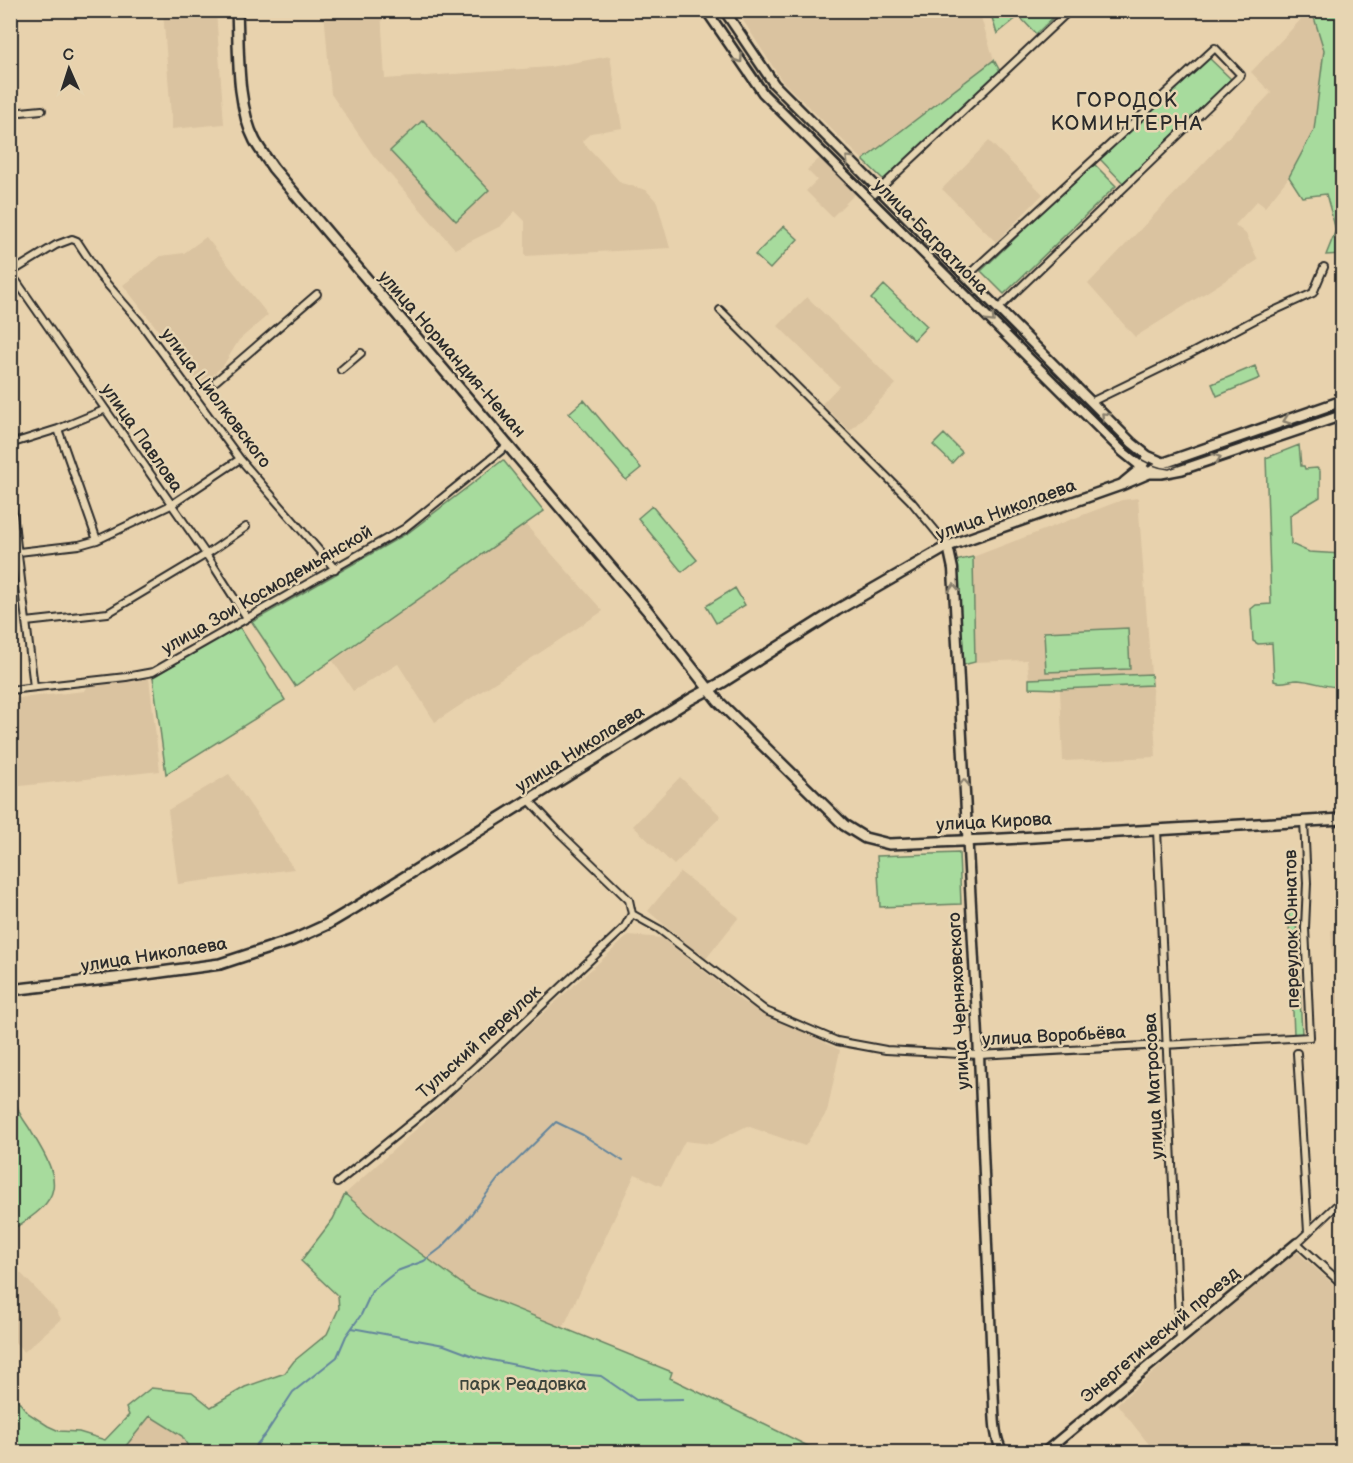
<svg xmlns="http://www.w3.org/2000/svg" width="1353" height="1463" font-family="'Balsamiq Sans',sans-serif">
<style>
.built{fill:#dac3a0}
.green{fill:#a7db9d;stroke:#698364;stroke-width:1.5}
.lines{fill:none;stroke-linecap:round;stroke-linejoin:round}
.stream{stroke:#63859c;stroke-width:2}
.street-tunnel{stroke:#c2b193;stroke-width:6;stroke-dasharray:6 3;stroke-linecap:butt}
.street-casing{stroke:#2b2b2b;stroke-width:10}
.secondary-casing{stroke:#2b2b2b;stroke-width:13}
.primary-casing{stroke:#2b2b2b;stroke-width:14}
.street{stroke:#e7d5b2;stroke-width:6}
.secondary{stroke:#e7d5b2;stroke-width:8}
.primary{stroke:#e7d5b2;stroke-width:9}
.tram{stroke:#2b2b2b;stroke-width:1.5}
.oneway{stroke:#89806e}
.labels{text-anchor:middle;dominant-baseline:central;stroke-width:5;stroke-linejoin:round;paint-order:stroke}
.street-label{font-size:18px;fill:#2b2b2b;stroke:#e7d5b2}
.park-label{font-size:18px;fill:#3e453c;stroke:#e7d5b2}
.neighbourhood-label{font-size:20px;letter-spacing:1.5px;fill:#2b2b2b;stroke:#e7d5b2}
</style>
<rect width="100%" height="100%" fill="#e8d2ad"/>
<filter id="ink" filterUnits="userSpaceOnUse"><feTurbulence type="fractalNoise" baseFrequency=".0167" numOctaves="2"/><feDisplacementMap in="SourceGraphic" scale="12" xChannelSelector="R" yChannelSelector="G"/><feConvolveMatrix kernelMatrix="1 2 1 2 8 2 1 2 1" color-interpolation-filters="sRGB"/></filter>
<g filter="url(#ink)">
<!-- built -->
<path class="built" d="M 163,11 L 216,11 L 224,124 L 172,129 Z
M 324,11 L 381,11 L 385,79 L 550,67 L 610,56 L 622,128 L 591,133 L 582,141 L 621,183 L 646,190 L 657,202 L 670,248 L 525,256 L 525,221 L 515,211 L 501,226 L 455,249 L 373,155 L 331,94 Z
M 737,11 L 979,11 L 994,60 L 863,160 L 782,81 Z
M 1309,11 L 1312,11 L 1324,50 L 1314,130 L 1289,177 L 1265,207 L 1257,201 L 1235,225 L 1246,234 L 1258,260 L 1135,337 L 1088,284 L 1271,93 L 1251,72 Z
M 989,141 L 1043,194 L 996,242 L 942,189 Z
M 822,156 L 857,192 L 832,217 L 806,191 L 817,180 L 807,170 Z
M 206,237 L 268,315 L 239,340 L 223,366 L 201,385 L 123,285 L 161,256 L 184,253 Z
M 807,297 L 896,384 L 850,431 L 822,404 L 839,386 L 778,326 Z
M 1138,498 L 1151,674 L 1029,679 L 1027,660 L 975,662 L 973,557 L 1122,500 Z
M 525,524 L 603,611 L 435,722 L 398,664 L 353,691 L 333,661 Z
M 149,678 L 160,771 L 11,787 L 11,699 L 85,691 L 88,685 Z
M 1152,685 L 1156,757 L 1063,761 L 1060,689 Z
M 229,774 L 294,869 L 178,884 L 168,810 Z
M 680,777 L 721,816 L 674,865 L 633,826 Z
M 680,872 L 739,917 L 705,960 L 648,911 Z
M 1331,930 L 1342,930 L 1342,1057 L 1339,1057 Z
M 629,935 L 662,938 L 743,1002 L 840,1050 L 827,1112 L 805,1146 L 747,1126 L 711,1144 L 685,1141 L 661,1186 L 635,1174 L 563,1328 L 472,1291 L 376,1221 L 345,1194 Z
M 1295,1250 L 1342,1292 L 1342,1452 L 1155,1452 L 1117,1404 Z
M 11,1263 L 56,1310 L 61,1319 L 24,1352 L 11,1338 Z
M 150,1416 L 182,1437 L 191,1450 L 190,1452 L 121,1452 Z"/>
<!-- green -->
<path class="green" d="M 990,11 L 990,10 L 1060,11 L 1036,34 L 1019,16 L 997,34 Z
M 1312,11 L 1342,11 L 1342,254 L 1326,255 L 1336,230 L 1326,194 L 1302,197 L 1289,177 L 1314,130 L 1324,50 Z
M 1208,57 L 1231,79 L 1123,183 L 1100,159 Z
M 994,60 L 1001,73 L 884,180 L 863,160 Z
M 423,120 L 489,190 L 456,221 L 390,151 Z
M 1093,163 L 1116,186 L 1004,294 L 981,271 Z
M 784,226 L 798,239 L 770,269 L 755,255 Z
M 884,285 L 927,326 L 914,340 L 871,299 Z
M 1255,366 L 1260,378 L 1217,396 L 1212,384 Z
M 584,400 L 641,468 L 626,480 L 569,413 Z
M 944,434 L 962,452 L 952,463 L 933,445 Z
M 1299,445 L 1301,466 L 1304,466 L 1305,469 L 1317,468 L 1320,471 L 1320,497 L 1290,515 L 1291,544 L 1309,552 L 1342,554 L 1342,687 C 1327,688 1314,681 1298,680 C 1289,680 1282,685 1274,681 L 1272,643 L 1258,644 L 1253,641 L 1251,609 L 1256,605 L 1271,604 L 1266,458 Z
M 503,460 L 544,511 L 295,686 L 252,622 L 409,532 Z
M 652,506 L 697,560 L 682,572 L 638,518 Z
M 973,557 L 975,662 L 963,665 L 955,561 Z
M 735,588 L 745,605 L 716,623 L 706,606 Z
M 239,626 L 285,700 L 166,774 L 153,677 Z
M 1128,628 L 1130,669 L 1046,672 L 1044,632 Z
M 1151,674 L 1152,685 L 1060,689 L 1029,688 L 1029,679 Z
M 959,853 L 961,904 L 880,907 L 877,856 Z
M 1288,901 L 1295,901 L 1302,1034 L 1294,1034 Z
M 11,1054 C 17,1071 13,1091 18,1109 C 21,1118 28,1125 32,1133 C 63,1183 64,1199 11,1230 Z
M 345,1194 L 376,1221 L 472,1291 L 672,1372 L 670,1378 L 820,1452 L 190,1452 L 190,1450 L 182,1436 L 150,1416 L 121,1452 L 11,1452 L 11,1392 L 28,1413 L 48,1426 L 59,1431 L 79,1432 L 105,1440 L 129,1415 L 126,1408 L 151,1388 L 192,1392 L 211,1407 L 245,1387 L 285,1373 L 294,1361 L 327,1334 L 339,1308 L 338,1296 L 301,1261 L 333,1219 Z"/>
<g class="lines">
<!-- stream -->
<path class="stream" d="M 352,1328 L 444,1345 L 476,1357 L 546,1371 L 601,1376 L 636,1400 L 683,1399
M 250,1452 L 265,1435 L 293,1392 L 337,1357 L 346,1336 L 361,1315 L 372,1291 L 397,1271 L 424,1261 L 441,1248 L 463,1225 L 498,1179 L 556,1122 L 583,1135 L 623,1161"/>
<!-- street-tunnel -->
<path class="street-tunnel" d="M 1336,417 L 1342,435"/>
<!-- street casing -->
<g class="street-casing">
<path id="street" d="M 10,113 L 42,110
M 869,199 L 1070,10
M 10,273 L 56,245 L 72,239 L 77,241 L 100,276 L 140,322 L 240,459 L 335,569
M 10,277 L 17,282 L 206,554 L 247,618
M 966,277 L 1215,48 L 1241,75 L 998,309
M 720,310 L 911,501 L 948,546
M 341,370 L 361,353
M 216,381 L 317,294
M 1091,402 L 1188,355 L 1258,318 L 1313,293 L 1324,267
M 58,429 L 97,540
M 10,444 L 58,429 L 104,410
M 10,489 L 34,687
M 10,553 L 79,545 L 97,540 L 171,505 L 240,459
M 26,622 L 108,613 L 210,552 L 246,527
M 10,690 L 126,677 L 153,672 L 405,528 L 508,445
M 530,801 L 562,835 L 629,900 L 632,914 L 659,929 L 766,1011 L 837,1041 L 886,1050 L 979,1055 L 1310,1037 L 1305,928 L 1307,883 L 1304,821
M 1157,830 L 1180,1341
M 1297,1053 L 1308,1232
M 337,1183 L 437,1102 L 501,1044 L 624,928 L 632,914
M 1342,1200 L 1297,1243 L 1342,1284"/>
</g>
<!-- secondary casing -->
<g class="secondary-casing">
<path id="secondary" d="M 706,10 L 763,93 L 1123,452 L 1149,473
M 724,10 L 774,84 L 1132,443 L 1148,456 L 1164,463
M 1124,482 L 1141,468 L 1148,456
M 948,546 L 953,569 L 979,1055 L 993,1388 C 995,1407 992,1436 1003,1452
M 1045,1452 L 1297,1243"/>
</g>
<!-- primary casing -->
<g class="primary-casing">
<path id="primary" d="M 237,10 C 239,50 236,105 255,141 C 260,150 267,159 273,168 L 647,610 L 718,701 L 844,825 L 865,838 L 889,844 L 985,840 L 1342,819
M 1149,473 L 1161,473 L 1182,469 L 1342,415
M 10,990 L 124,977 L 220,964 L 293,940 L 326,925 L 353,909 L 691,699 L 723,682 L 837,610 L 948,546 L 1121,485 L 1149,473 L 1164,463 L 1342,401"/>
</g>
<!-- street -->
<use href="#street" class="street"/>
<!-- secondary -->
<use href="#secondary" class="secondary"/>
<!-- primary -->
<use href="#primary" class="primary"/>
<!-- tram -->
<path class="tram" d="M 712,10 L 767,91 L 1094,416 C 1116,438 1137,466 1169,469 L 1342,410"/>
</g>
<!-- one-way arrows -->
<defs><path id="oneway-chevron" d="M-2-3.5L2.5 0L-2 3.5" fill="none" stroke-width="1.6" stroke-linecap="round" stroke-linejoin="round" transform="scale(1.5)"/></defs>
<g class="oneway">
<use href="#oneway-chevron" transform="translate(739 59) rotate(56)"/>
<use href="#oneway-chevron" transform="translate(849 159) rotate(-135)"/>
<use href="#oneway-chevron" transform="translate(991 319) rotate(45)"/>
<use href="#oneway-chevron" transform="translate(1105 416) rotate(-135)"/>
<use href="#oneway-chevron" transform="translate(1287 420) rotate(160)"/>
<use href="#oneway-chevron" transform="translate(1217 458) rotate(-19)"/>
<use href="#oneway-chevron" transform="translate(954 588) rotate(-93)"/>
<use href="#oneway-chevron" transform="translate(964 783) rotate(-93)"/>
</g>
</g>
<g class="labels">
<!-- street labels -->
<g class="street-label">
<text transform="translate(931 237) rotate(45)">улица Багратиона</text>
<text transform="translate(452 354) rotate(49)">улица Нормандия-Неман</text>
<text transform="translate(216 398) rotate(53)">улица Циолковского</text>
<text transform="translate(142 438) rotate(55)">улица Павлова</text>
<text transform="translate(1006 510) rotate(-20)">улица Николаева</text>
<text transform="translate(267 590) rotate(-30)">улица Зои Космодемьянской</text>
<text transform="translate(580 749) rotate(-32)">улица Николаева</text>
<text transform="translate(994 822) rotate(-3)">улица Кирова</text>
<text transform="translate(1292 929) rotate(-91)">переулок Юннатов</text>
<text transform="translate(154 955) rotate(-9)">улица Николаева</text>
<text transform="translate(959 1001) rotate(-93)">улица Черняховского</text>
<text transform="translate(1054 1036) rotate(-3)">улица Воробьёва</text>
<text transform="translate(479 1042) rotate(-42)">Тульский переулок</text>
<text transform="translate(1154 1086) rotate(-93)">улица Матросова</text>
<text transform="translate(1160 1335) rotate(-40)">Энергетический проезд</text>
</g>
<!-- park labels -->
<g class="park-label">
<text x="523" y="1384">парк Реадовка</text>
</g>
<!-- neighbourhood labels -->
<g class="neighbourhood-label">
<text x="1127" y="101">ГОРОДОК<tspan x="1127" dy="23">КОМИНТЕРНА</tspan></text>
</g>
</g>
<!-- margin -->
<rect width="1353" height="1463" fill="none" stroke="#e7d5b2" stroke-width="36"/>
<rect x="18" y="18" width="1317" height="1427" fill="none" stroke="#2b2b2b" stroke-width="2" filter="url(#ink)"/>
<!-- north arrow -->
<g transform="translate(69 69) rotate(357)" stroke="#e7d5b2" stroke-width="4.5" paint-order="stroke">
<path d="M0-4.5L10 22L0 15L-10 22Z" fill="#2b2b2b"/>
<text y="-9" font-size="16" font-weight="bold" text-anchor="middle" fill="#2b2b2b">С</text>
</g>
</svg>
